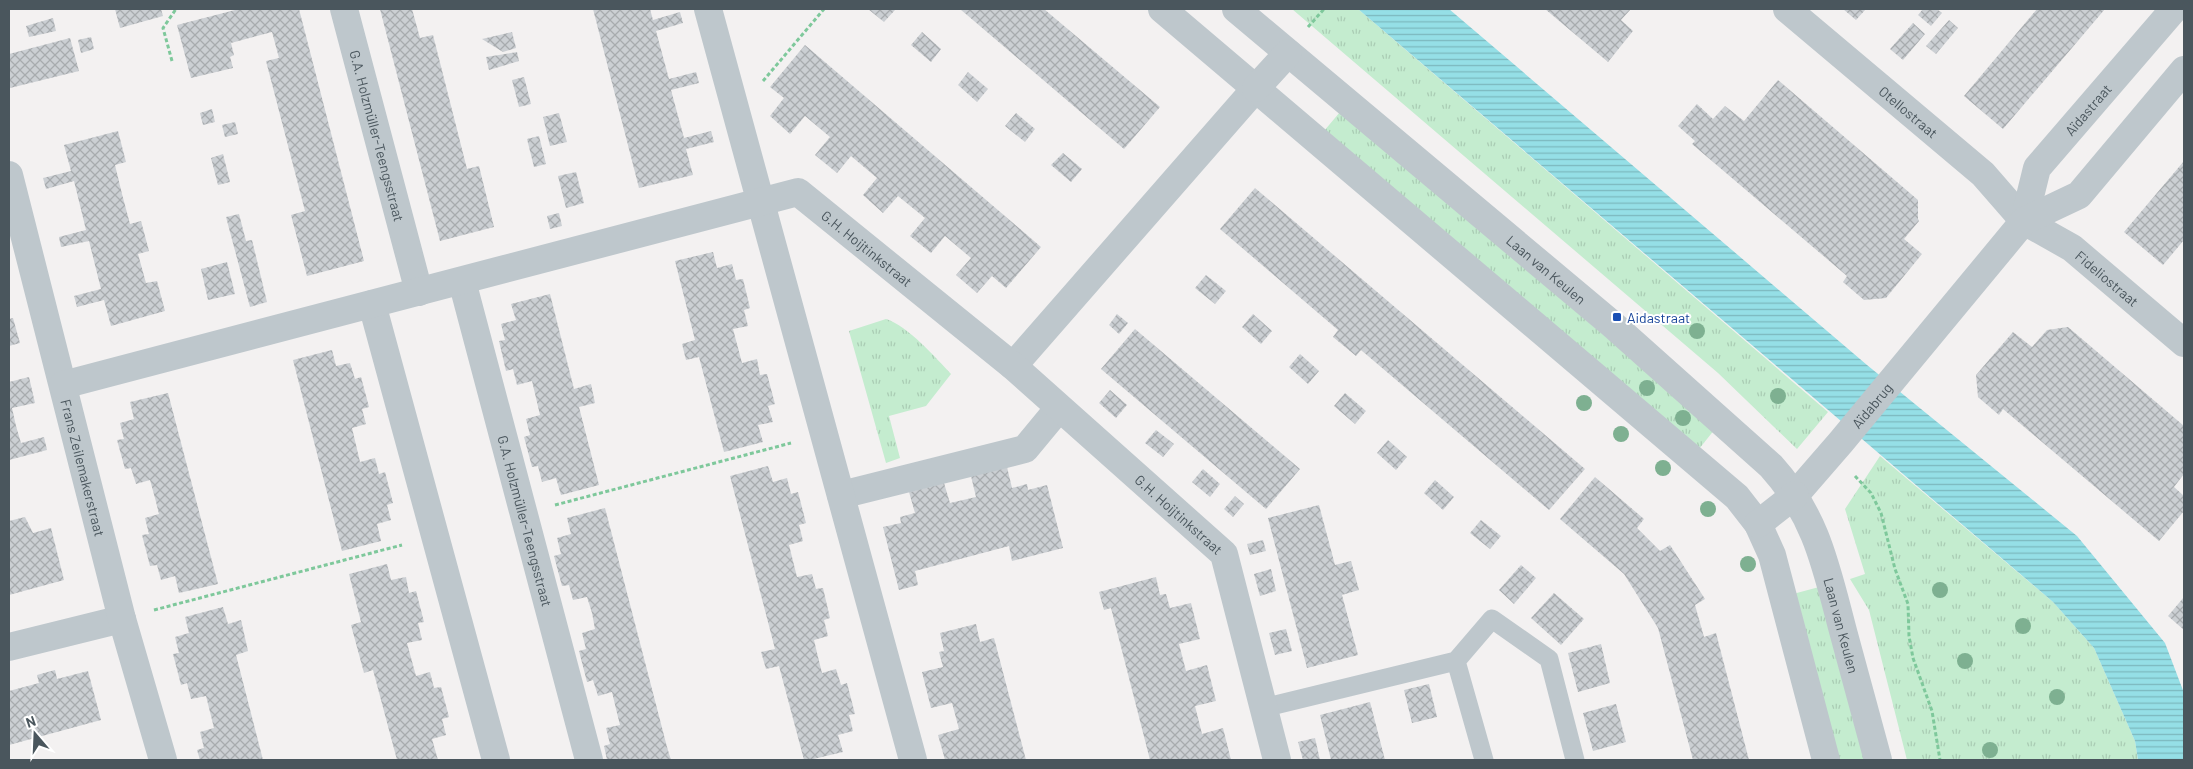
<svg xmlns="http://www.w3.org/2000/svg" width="2193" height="769" font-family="Barlow,sans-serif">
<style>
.grass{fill:url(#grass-tufts)}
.water{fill:url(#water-rules)}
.building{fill:url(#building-cross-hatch)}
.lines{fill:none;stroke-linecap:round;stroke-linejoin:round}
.path{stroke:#7ec89b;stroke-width:3;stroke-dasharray:4 2.5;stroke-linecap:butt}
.service{stroke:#bec7cc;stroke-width:19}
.pedestrian{stroke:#bec7cc;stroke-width:28}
.minor{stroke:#bec7cc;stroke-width:28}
.tertiary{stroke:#bec7cc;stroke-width:28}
.tree{fill:#7eb091}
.transit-dot{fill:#1a4fb4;stroke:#fff;stroke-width:2}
.labels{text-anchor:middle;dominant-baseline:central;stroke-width:4;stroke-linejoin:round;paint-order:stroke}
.street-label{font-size:14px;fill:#4a565d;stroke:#fff}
.transit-label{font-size:14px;fill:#164399;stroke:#fff;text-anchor:start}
</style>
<defs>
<pattern id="grass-tufts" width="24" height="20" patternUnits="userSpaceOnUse" patternTransform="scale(1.25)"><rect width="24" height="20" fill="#c4eccf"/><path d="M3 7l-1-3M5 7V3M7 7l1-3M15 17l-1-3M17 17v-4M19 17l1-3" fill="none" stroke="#aaccb4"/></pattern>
<pattern id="water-rules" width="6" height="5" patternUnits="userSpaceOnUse" patternTransform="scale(1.25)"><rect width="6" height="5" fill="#95dfe6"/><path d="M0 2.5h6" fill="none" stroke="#7cb8be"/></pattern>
<pattern id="building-cross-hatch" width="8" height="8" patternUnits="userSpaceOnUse" patternTransform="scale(1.25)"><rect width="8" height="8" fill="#cbcfd3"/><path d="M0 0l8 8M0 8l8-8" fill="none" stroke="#a7abae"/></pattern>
</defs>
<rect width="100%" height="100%" fill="#f3f1f1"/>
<!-- grass -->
<path class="grass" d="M 1292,9 L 1358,9 L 1828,412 L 1797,449 L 1718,373 Z
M 1340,112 L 1715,429 L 1699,449 L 1324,131 Z
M 886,319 C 908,326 936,358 951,374 L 926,406 L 889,416 L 900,458 L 886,463 L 849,331 Z
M 1880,456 L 2053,602 L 2094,648 L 2135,741 L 2138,760 L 1907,760 L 1869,610 L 1850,579 L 1865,574 L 1845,509 Z
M 1819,587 L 1864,760 L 1833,760 L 1793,594 Z"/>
<!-- water -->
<path class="water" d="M 1358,9 L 1449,9 L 1867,365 L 2077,536 L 2165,643 L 2184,693 L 2184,760 L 2138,760 L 2135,741 L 2094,648 L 2053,602 Z"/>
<!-- building -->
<path class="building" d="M 115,9 L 161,9 L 163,16 L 120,28 Z
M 239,9 L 299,9 L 364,261 L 307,276 L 291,215 L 305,211 L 266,61 L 279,58 L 272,32 L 231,43 L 234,55 L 230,57 L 233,68 L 191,78 L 177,25 Z
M 380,9 L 412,9 L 420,38 L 433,35 L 467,169 L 479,166 L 494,227 L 440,241 Z
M 593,9 L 650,9 L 653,20 L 680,12 L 683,23 L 656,31 L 669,79 L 696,72 L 699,83 L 671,90 L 684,138 L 711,131 L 714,142 L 686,149 L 693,175 L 639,188 Z
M 868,9 L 894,9 L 895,10 L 884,22 Z
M 960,9 L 1044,9 L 1160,107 L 1124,149 Z
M 1545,9 L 1631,9 L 1621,20 L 1633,31 L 1608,62 Z
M 1843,9 L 1866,9 L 1856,20 Z
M 1923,9 L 1937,9 L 1942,13 L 1931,26 L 1918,15 Z
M 2037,9 L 2105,9 L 2003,129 L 1964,96 Z
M 53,18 L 56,31 L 29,37 L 26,26 Z
M 1949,20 L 1958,28 L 1936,54 L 1926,46 Z
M 1913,23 L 1925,34 L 1903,60 L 1890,49 Z
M 512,32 L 516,48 L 503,52 L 482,39 Z
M 922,32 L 941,49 L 931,62 L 911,45 Z
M 91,37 L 94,49 L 81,53 L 78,40 Z
M 70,38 L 79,71 L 10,88 L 9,54 Z
M 805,45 L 1041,247 L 1006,288 L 992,276 L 977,293 L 956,275 L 971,258 L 945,236 L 931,253 L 910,236 L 925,218 L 898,196 L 883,213 L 863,195 L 877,178 L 851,156 L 837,173 L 815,155 L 830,137 L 805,116 L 790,134 L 770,116 L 784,98 L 770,87 Z
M 517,52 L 519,61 L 489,70 L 486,57 Z
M 968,72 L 988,89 L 977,102 L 958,85 Z
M 524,77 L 531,104 L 519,107 L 512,80 Z
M 1778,80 L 1918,200 L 1918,219 L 1919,221 L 1904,239 L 1922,254 L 1886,298 L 1864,300 L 1843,282 L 1847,276 L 1692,144 L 1695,141 L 1678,126 L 1697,104 L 1713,119 L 1725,106 L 1744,121 Z
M 212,109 L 215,122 L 203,125 L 200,113 Z
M 559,113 L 567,142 L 550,146 L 543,117 Z
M 1016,113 L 1035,129 L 1025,142 L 1005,126 Z
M 235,122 L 238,134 L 225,137 L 222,125 Z
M 118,131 L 126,162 L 115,165 L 122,194 L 130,224 L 141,221 L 149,251 L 138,254 L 146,283 L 157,281 L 165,311 L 111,326 L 104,300 L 77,307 L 74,296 L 101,289 L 89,241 L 61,247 L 59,237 L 86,230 L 74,181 L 46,189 L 43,178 L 71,171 L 64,145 Z
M 539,136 L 546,164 L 534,167 L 527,139 Z
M 1063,153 L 1082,169 L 1071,182 L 1051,165 Z
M 223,154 L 230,182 L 218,185 L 211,158 Z
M 2184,161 L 2184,240 L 2163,265 L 2124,232 Z
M 576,172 L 584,203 L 566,208 L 558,176 Z
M 1255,188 L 1585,469 L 1549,510 L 1361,350 L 1356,356 L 1333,337 L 1338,330 L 1220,229 Z
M 559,213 L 562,226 L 550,229 L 547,216 Z
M 239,214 L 246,241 L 252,240 L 267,302 L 250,307 L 226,217 Z
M 713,252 L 717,268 L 732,264 L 736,280 L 743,279 L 750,308 L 744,310 L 748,326 L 733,329 L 742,363 L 757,359 L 760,375 L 767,374 L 775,404 L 768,406 L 773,422 L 758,425 L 763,442 L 724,452 L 699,357 L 686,360 L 682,344 L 695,340 L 675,261 Z
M 227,262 L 235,294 L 208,300 L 201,269 Z
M 1206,275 L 1226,291 L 1215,304 L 1195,288 Z
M 550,294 L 574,389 L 591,384 L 595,403 L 579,407 L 599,485 L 561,495 L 556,478 L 542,482 L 538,466 L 532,467 L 524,437 L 530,435 L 526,419 L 540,415 L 532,381 L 517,385 L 513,369 L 506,371 L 499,341 L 505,340 L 501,324 L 516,320 L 511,304 Z
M 1117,314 L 1128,323 L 1119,334 L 1109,325 Z
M 1253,314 L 1272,331 L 1261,344 L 1242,327 Z
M 13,318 L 20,343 L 9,346 L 9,319 Z
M 2068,327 L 2184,426 L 2184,474 L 2174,487 L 2184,496 L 2184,511 L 2159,541 L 2003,409 L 1999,415 L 1978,397 L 1976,375 L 2013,332 L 2032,347 L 2047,330 Z
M 1135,329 L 1300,469 L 1266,509 L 1101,369 Z
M 332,350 L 336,366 L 350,363 L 355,379 L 361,377 L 369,407 L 362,409 L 366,424 L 352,428 L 360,462 L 375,458 L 379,474 L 385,472 L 393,503 L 387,505 L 391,520 L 377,524 L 381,541 L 342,551 L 293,360 Z
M 1300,354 L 1319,371 L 1308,384 L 1289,367 Z
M 29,377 L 35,403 L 12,408 L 16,426 L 21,443 L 44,437 L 47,450 L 9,460 L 9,382 Z
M 1110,390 L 1127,405 L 1116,418 L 1099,403 Z
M 168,393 L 218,584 L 179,593 L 175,576 L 161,580 L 157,565 L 150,566 L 142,535 L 149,534 L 145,518 L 159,514 L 155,498 L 150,480 L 136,484 L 131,468 L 125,469 L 117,440 L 124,439 L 120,423 L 134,419 L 130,402 Z
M 1345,393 L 1366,411 L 1355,424 L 1334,406 Z
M 1156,430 L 1174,444 L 1163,457 L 1145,443 Z
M 1388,440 L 1407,457 L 1396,470 L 1377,453 Z
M 768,466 L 773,482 L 787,478 L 791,494 L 798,492 L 806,523 L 799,525 L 803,541 L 789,545 L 797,577 L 812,574 L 816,589 L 823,588 L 830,618 L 824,620 L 828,636 L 814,640 L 818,657 L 822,673 L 836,669 L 841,685 L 847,683 L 855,714 L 849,715 L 853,731 L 838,735 L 843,752 L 809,760 L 804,760 L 779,666 L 766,669 L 761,652 L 775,649 L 730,476 Z
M 1007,467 L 1012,488 L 1027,484 L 1028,490 L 1047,485 L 1063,548 L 1012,561 L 1009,546 L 915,571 L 918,585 L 899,590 L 883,527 L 901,523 L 900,517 L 915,513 L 909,492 L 944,483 L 950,503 L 976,497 L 971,476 Z
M 1203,469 L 1220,484 L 1210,497 L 1192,482 Z
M 1595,477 L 1644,519 L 1637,528 L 1660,551 L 1670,545 L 1705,599 L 1695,605 L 1704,637 L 1716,633 L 1749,760 L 1693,760 L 1658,628 L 1624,574 L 1560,519 Z
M 1435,480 L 1454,497 L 1443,510 L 1424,493 Z
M 1235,496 L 1244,504 L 1233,517 L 1224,509 Z
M 1319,505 L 1335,565 L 1351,561 L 1359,590 L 1342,595 L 1358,655 L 1307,668 L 1268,518 Z
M 605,508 L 667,747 L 671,760 L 607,760 L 604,746 L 610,744 L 606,728 L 620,725 L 616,709 L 612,692 L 598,696 L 593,680 L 587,682 L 579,651 L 586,649 L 582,633 L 595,629 L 592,613 L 587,597 L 573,600 L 569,585 L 562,586 L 554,556 L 561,554 L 557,538 L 571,534 L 567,518 Z
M 25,517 L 33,533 L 51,528 L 64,580 L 9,595 L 9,521 Z
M 1481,520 L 1501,536 L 1490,549 L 1470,533 Z
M 1263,540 L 1266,551 L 1250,555 L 1247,544 Z
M 387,564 L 391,580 L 406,577 L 409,593 L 416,591 L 424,622 L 418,623 L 422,640 L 407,643 L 416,676 L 430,672 L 434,688 L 441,687 L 449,717 L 442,719 L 446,735 L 432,739 L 438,760 L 397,760 L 373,670 L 364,673 L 351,625 L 361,622 L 349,574 Z
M 1521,565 L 1536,578 L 1514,604 L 1499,590 Z
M 1271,569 L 1276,591 L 1260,596 L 1254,574 Z
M 1156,577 L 1160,595 L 1166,594 L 1170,608 L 1191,603 L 1200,639 L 1179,644 L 1186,671 L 1207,665 L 1216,701 L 1195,706 L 1202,734 L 1223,728 L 1231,760 L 1150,760 L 1111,608 L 1104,610 L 1099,592 Z
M 1554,593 L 1584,619 L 1561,645 L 1531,618 Z
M 2184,597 L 2184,630 L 2168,616 Z
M 223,607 L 228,624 L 241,620 L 248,651 L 236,655 L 263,760 L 200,760 L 197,750 L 204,748 L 200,732 L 214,728 L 206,696 L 191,699 L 187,683 L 181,685 L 173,654 L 179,653 L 175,637 L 189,633 L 185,617 Z
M 976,624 L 980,642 L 994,638 L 1026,760 L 945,760 L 938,735 L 959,729 L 952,703 L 931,708 L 922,672 L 943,667 L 939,652 L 944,651 L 940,633 Z
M 1286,629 L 1292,651 L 1275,655 L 1269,633 Z
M 1601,644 L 1610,683 L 1578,692 L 1568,653 Z
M 55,670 L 57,679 L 88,671 L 101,720 L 9,745 L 9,691 L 39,683 L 37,675 Z
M 1429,684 L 1437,717 L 1412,723 L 1404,690 Z
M 1370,702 L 1385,760 L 1331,760 L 1320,715 Z
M 1616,704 L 1626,742 L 1593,751 L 1583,713 Z
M 1315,738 L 1320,760 L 1303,760 L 1298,742 Z"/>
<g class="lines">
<!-- path -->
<path class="path" d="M 1308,27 L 1324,9
M 172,61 L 163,28 L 176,9
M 763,81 L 824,9
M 1855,476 L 1871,493 L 1881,513 L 1895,569 L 1908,604 L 1909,636 L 1913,658 L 1932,711 L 1940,760
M 555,505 L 791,443
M 154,610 L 402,545"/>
<!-- service -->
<path class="service" d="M 1456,661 L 1484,760
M 1263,708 L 1456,661 L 1492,619 L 1549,659 L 1575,760"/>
<!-- pedestrian -->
<g class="pedestrian">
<path id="s1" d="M 344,9 L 419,292"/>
<path d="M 841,495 L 1025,449 L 1059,408"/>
<path d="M 9,647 L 122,619"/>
</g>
<!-- minor -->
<g class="minor">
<path d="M 708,9 L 913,760"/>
<path id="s2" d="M 1787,9 L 1983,174 L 2024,221 L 2072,248 L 2184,343"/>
<path id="s3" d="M 9,175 L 122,619 L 163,760"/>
<path id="s4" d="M 2024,221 L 2037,168 L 2174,9"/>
<path id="s5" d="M 462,281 L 589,760"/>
<path d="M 372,304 L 496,760"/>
<path d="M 1013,366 L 1256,88"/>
<path id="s6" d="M 63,385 L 798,192 L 1013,366 L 1224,554 L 1277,760"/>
<path id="s7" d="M 1795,495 L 1841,442 L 2024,221 L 2079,195 L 2184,70"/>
</g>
<!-- tertiary -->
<g class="tertiary">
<path d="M 1162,9 L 1737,497 L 1758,524 L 1772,555 L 1826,760"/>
<path id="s8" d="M 1236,9 L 1613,325 L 1771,466 C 1817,517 1826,567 1843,631 C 1855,674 1866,717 1878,760"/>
<path d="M 1256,88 L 1288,53"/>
<path d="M 1758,524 L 1795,495"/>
</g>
</g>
<!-- trees -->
<g class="tree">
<circle cx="1697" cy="331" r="8"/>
<circle cx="1647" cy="388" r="8"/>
<circle cx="1778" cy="396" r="8"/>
<circle cx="1584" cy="403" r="8"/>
<circle cx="1683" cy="418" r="8"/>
<circle cx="1621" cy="434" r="8"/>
<circle cx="1663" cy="468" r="8"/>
<circle cx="1708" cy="509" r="8"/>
<circle cx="1748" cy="564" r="8"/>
<circle cx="1940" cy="590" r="8"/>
<circle cx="2023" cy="626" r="8"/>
<circle cx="1965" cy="661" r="8"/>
<circle cx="2057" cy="697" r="8"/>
<circle cx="1990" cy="750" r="8"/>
</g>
<!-- markers -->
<rect class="transit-dot" x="1612" y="312" width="10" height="10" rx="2.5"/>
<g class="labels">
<!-- street labels -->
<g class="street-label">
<text stroke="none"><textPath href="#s4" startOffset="132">Aïdastraat</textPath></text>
<text stroke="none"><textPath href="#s2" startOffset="159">Otellostraat</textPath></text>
<text stroke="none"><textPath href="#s1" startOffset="131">G.A. Holzmüller-Teengsstraat</textPath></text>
<text stroke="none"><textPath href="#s6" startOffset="849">G.H. Hoijtinkstraat</textPath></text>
<text stroke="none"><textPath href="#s8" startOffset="405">Laan van Keulen</textPath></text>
<text stroke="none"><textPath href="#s2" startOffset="420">Fideliostraat</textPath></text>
<text stroke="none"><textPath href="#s7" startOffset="118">Aïdabrug</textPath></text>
<text stroke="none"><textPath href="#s3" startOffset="302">Frans Zeilemakerstraat</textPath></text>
<text stroke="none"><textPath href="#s6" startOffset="1259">G.H. Hoijtinkstraat</textPath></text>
<text stroke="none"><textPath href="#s5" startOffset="248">G.A. Holzmüller-Teengsstraat</textPath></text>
<text stroke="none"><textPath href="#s8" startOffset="880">Laan van Keulen</textPath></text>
</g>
<!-- transit labels -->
<g class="transit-label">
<text x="1627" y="317">Aidastraat</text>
</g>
</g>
<!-- border -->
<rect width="2193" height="769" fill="none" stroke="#4a565d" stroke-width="20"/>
<!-- north arrow -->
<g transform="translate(35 734) rotate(341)" stroke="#ffffff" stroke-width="4" paint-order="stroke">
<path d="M0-4L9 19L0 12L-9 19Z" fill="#4a565d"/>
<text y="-8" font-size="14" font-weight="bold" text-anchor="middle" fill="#4a565d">N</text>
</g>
</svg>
